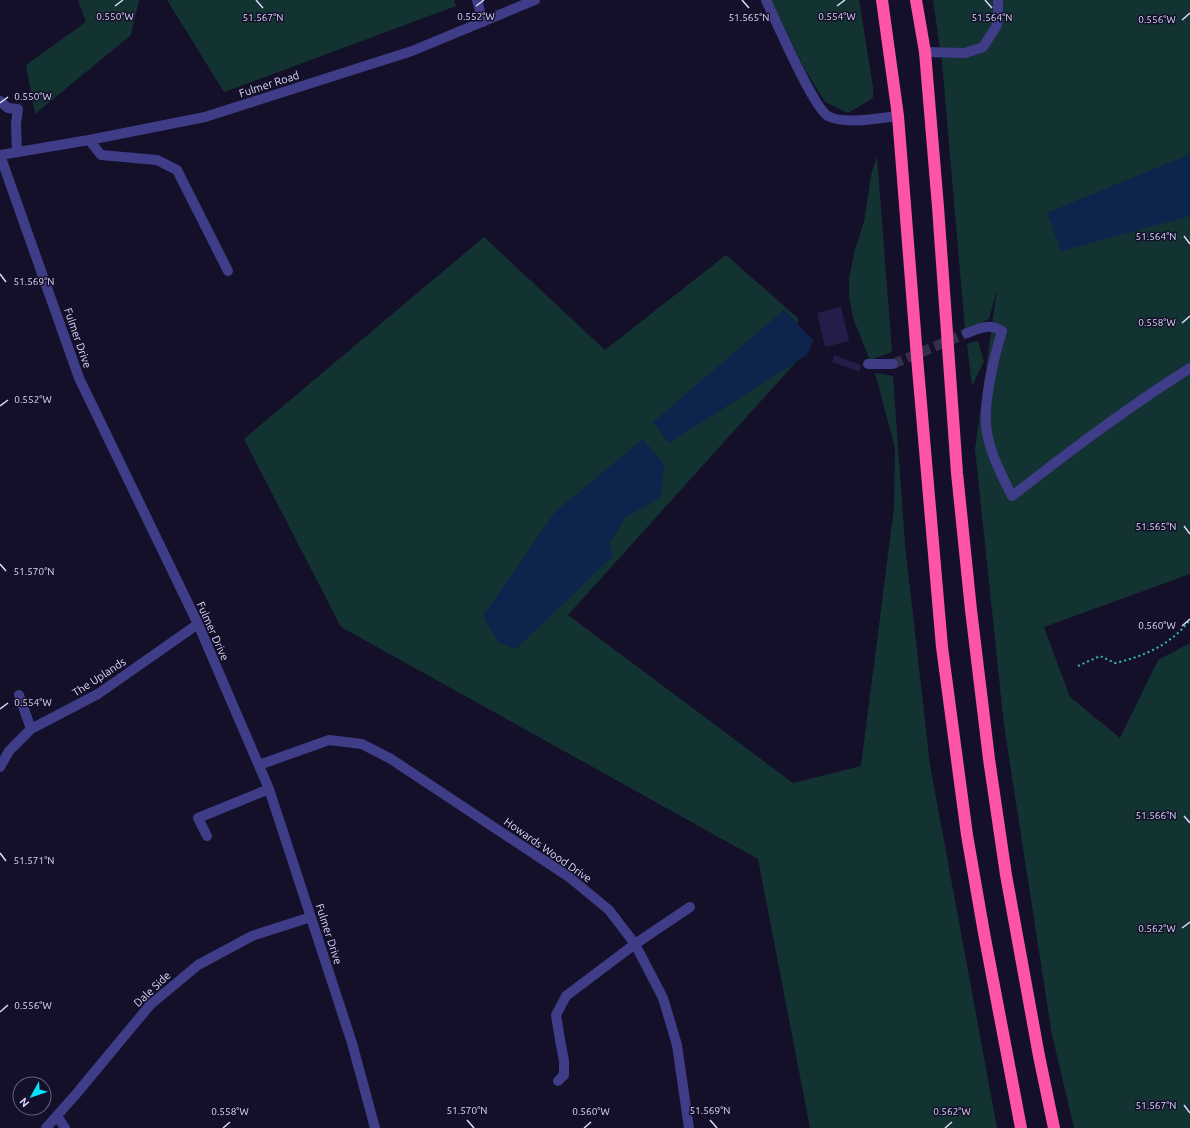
<svg xmlns="http://www.w3.org/2000/svg" width="1190" height="1128" font-family="Ubuntu,sans-serif">
<style>
.green{fill:#133332}
.water{fill:#0d244c}
.building{fill:#261c4a}
.lines{fill:none;stroke-linecap:round;stroke-linejoin:round}
.minor-tunnel{stroke:#332e49;stroke-width:10;stroke-dasharray:10 5;stroke-linecap:butt}
.path{stroke:#31bbb4;stroke-width:2;stroke-dasharray:2 3;stroke-linecap:butt}
.minor{stroke:#3f3c88;stroke-width:10}
.highway{stroke:#fe54a5;stroke-width:12}
.ticks{fill:none;stroke:#ddd9ff;stroke-width:1.5}
.labels{text-anchor:middle;dominant-baseline:central;stroke-width:3;stroke-linejoin:round;paint-order:stroke}
.street-label{font-size:11px;fill:#ddd9ff;stroke:#151029}
.ticks-label{font-size:10px;text-anchor:middle;fill:#ddd9ff;stroke:#151029;stroke-width:3;stroke-linejoin:round;paint-order:stroke}
</style>
<rect width="100%" height="100%" fill="#151029"/>
<!-- green -->
<path class="green" d="M 78,0 L 139,0 L 131,35 L 35,114 L 26,65 L 86,22 Z
M 167,0 L 454,0 L 456,6 L 224,92 Z
M 771,0 L 859,0 L 873,87 L 873,98 L 848,113 L 825,102 L 804,68 Z
M 933,0 L 1190,0 L 1190,574 L 1044,627 L 1070,697 L 1120,738 L 1158,660 L 1190,643 L 1190,1128 L 1074,1128 L 1052,1035 L 1004,725 L 975,449 L 997,289 L 989,319 L 965,330 L 942,62 Z
M 877,156 L 892,352 L 870,360 L 853,318 L 849,296 L 849,278 L 855,249 L 864,222 L 871,175 Z
M 484,237 L 605,350 L 726,255 L 798,318 L 796,362 L 568,615 L 793,783 L 861,766 L 894,508 L 895,448 L 875,373 L 893,376 L 905,545 L 930,765 L 997,1128 L 810,1128 L 758,859 L 341,627 L 244,439 Z
M 978,341 L 984,361 L 972,386 L 967,344 Z"/>
<!-- water -->
<path class="water" d="M 1190,154 L 1190,216 L 1061,251 L 1047,213 Z
M 784,310 L 813,340 L 807,355 L 669,443 L 653,422 Z
M 643,439 L 664,464 L 661,497 L 626,517 L 609,543 L 613,556 L 516,649 L 498,642 L 483,616 L 555,512 Z"/>
<!-- building -->
<path class="building" d="M 841,307 L 849,341 L 825,347 L 817,313 Z
M 834,355 L 861,365 L 859,372 L 832,362 Z"/>
<g class="lines">
<!-- minor-tunnel -->
<path class="minor-tunnel" d="M 893,364 L 967,333"/>
<!-- path -->
<path class="path" d="M 1078,666 L 1100,656 L 1115,663 C 1145,656 1170,645 1190,620"/>
<!-- minor -->
<path class="minor" d="M 477,0 L 483,22
M 766,0 C 775,19 814,109 828,116 C 844,125 880,118 898,116
M 925,52 L 965,53 L 983,47 L 996,27 L 998,20 L 998,0
M 0,101 L 8,108 L 18,109 L 16,124 L 17,152
M 89,140 L 101,155 L 157,160 L 177,170 L 228,271
M 0,155 L 79,378 L 198,624 L 269,789 L 352,1043 L 375,1128
M 0,155 L 89,140 L 205,117 L 412,51 L 535,0
M 967,333 C 980,328 989,323 1002,331 C 994,357 982,406 987,433 C 991,455 1002,476 1012,496 C 1070,451 1128,407 1190,368
M 868,364 L 893,364
M 19,695 L 31,729
M 259,765 L 329,740 L 362,744 L 391,759 L 569,877 L 609,910 L 635,944 L 663,998 L 677,1045 L 689,1128
M 0,767 L 9,751 L 31,729 L 98,694 L 198,624
M 207,836 L 198,818 L 269,789
M 558,1081 L 564,1075 L 564,1061 L 560,1040 L 556,1015 L 566,996 L 635,944 L 690,907
M 57,1116 L 65,1128
M 46,1128 L 77,1093 L 150,1005 L 198,965 L 252,936 L 311,917"/>
<!-- highway -->
<path class="highway" d="M 882,0 L 898,116 L 917,357 L 942,647 L 967,835 L 984,933 L 1021,1128
M 916,0 L 925,52 L 938,207 L 957,473 L 971,610 L 989,759 L 1006,875 L 1039,1056 L 1054,1128"/>
</g>
<!-- ticks -->
<path class="ticks" d="M 256,0 L 263,8M 742,0 L 749,8M 985,0 L 992,8M 115,6 L 123,0M 476,6 L 484,0M 837,6 L 845,0M 1182,20 L 1190,13M 0,103 L 8,97M 1184,236 L 1190,244M 0,274 L 6,282M 1182,323 L 1190,316M 0,406 L 8,400M 1184,526 L 1190,534M 0,564 L 6,571M 1182,626 L 1190,619M 0,709 L 8,703M 1184,816 L 1190,823M 0,853 L 6,861M 1182,928 L 1190,922M 0,1012 L 8,1005M 1184,1105 L 1190,1113M 467,1120 L 474,1128M 710,1120 L 717,1128M 223,1128 L 230,1122M 584,1128 L 591,1122M 945,1128 L 952,1122"/>
<g class="labels">
<!-- street labels -->
<g class="street-label">
<text transform="translate(269 84) rotate(-18)">Fulmer Road</text>
<text transform="translate(78 338) rotate(71)">Fulmer Drive</text>
<text transform="translate(213 631) rotate(66)">Fulmer Drive</text>
<text transform="translate(99 677) rotate(-33)">The Uplands</text>
<text transform="translate(548 850) rotate(35)">Howards Wood Drive</text>
<text transform="translate(329 934) rotate(72)">Fulmer Drive</text>
<text transform="translate(152 989) rotate(-43)">Dale Side</text>
</g>
</g>
<g class="ticks-label">
<text x="115" y="20">0.550°W</text>
<text x="476" y="20">0.552°W</text>
<text x="837" y="20">0.554°W</text>
<text x="263" y="21">51.567°N</text>
<text x="749" y="21">51.565°N</text>
<text x="992" y="21">51.564°N</text>
<text x="1157" y="23">0.556°W</text>
<text x="33" y="100">0.550°W</text>
<text x="1156" y="240">51.564°N</text>
<text x="34" y="285">51.569°N</text>
<text x="1157" y="326">0.558°W</text>
<text x="33" y="403">0.552°W</text>
<text x="1156" y="530">51.565°N</text>
<text x="34" y="575">51.570°N</text>
<text x="1157" y="629">0.560°W</text>
<text x="33" y="706">0.554°W</text>
<text x="1156" y="819">51.566°N</text>
<text x="34" y="864">51.571°N</text>
<text x="1157" y="932">0.562°W</text>
<text x="33" y="1009">0.556°W</text>
<text x="1156" y="1109">51.567°N</text>
<text x="467" y="1114">51.570°N</text>
<text x="710" y="1114">51.569°N</text>
<text x="230" y="1115">0.558°W</text>
<text x="591" y="1115">0.560°W</text>
<text x="952" y="1115">0.562°W</text>
</g>
<!-- north arrow -->
<g transform="translate(32 1096) rotate(230)"><circle r="19" fill="#151029" stroke="#65607f"/>
<path d="M0-3L7 15L0 10L-7 15Z" fill="#06e3fe"/>
<text y="-6" font-size="11" font-weight="bold" text-anchor="middle" fill="#ddd9ff">N</text>
</g>
</svg>
